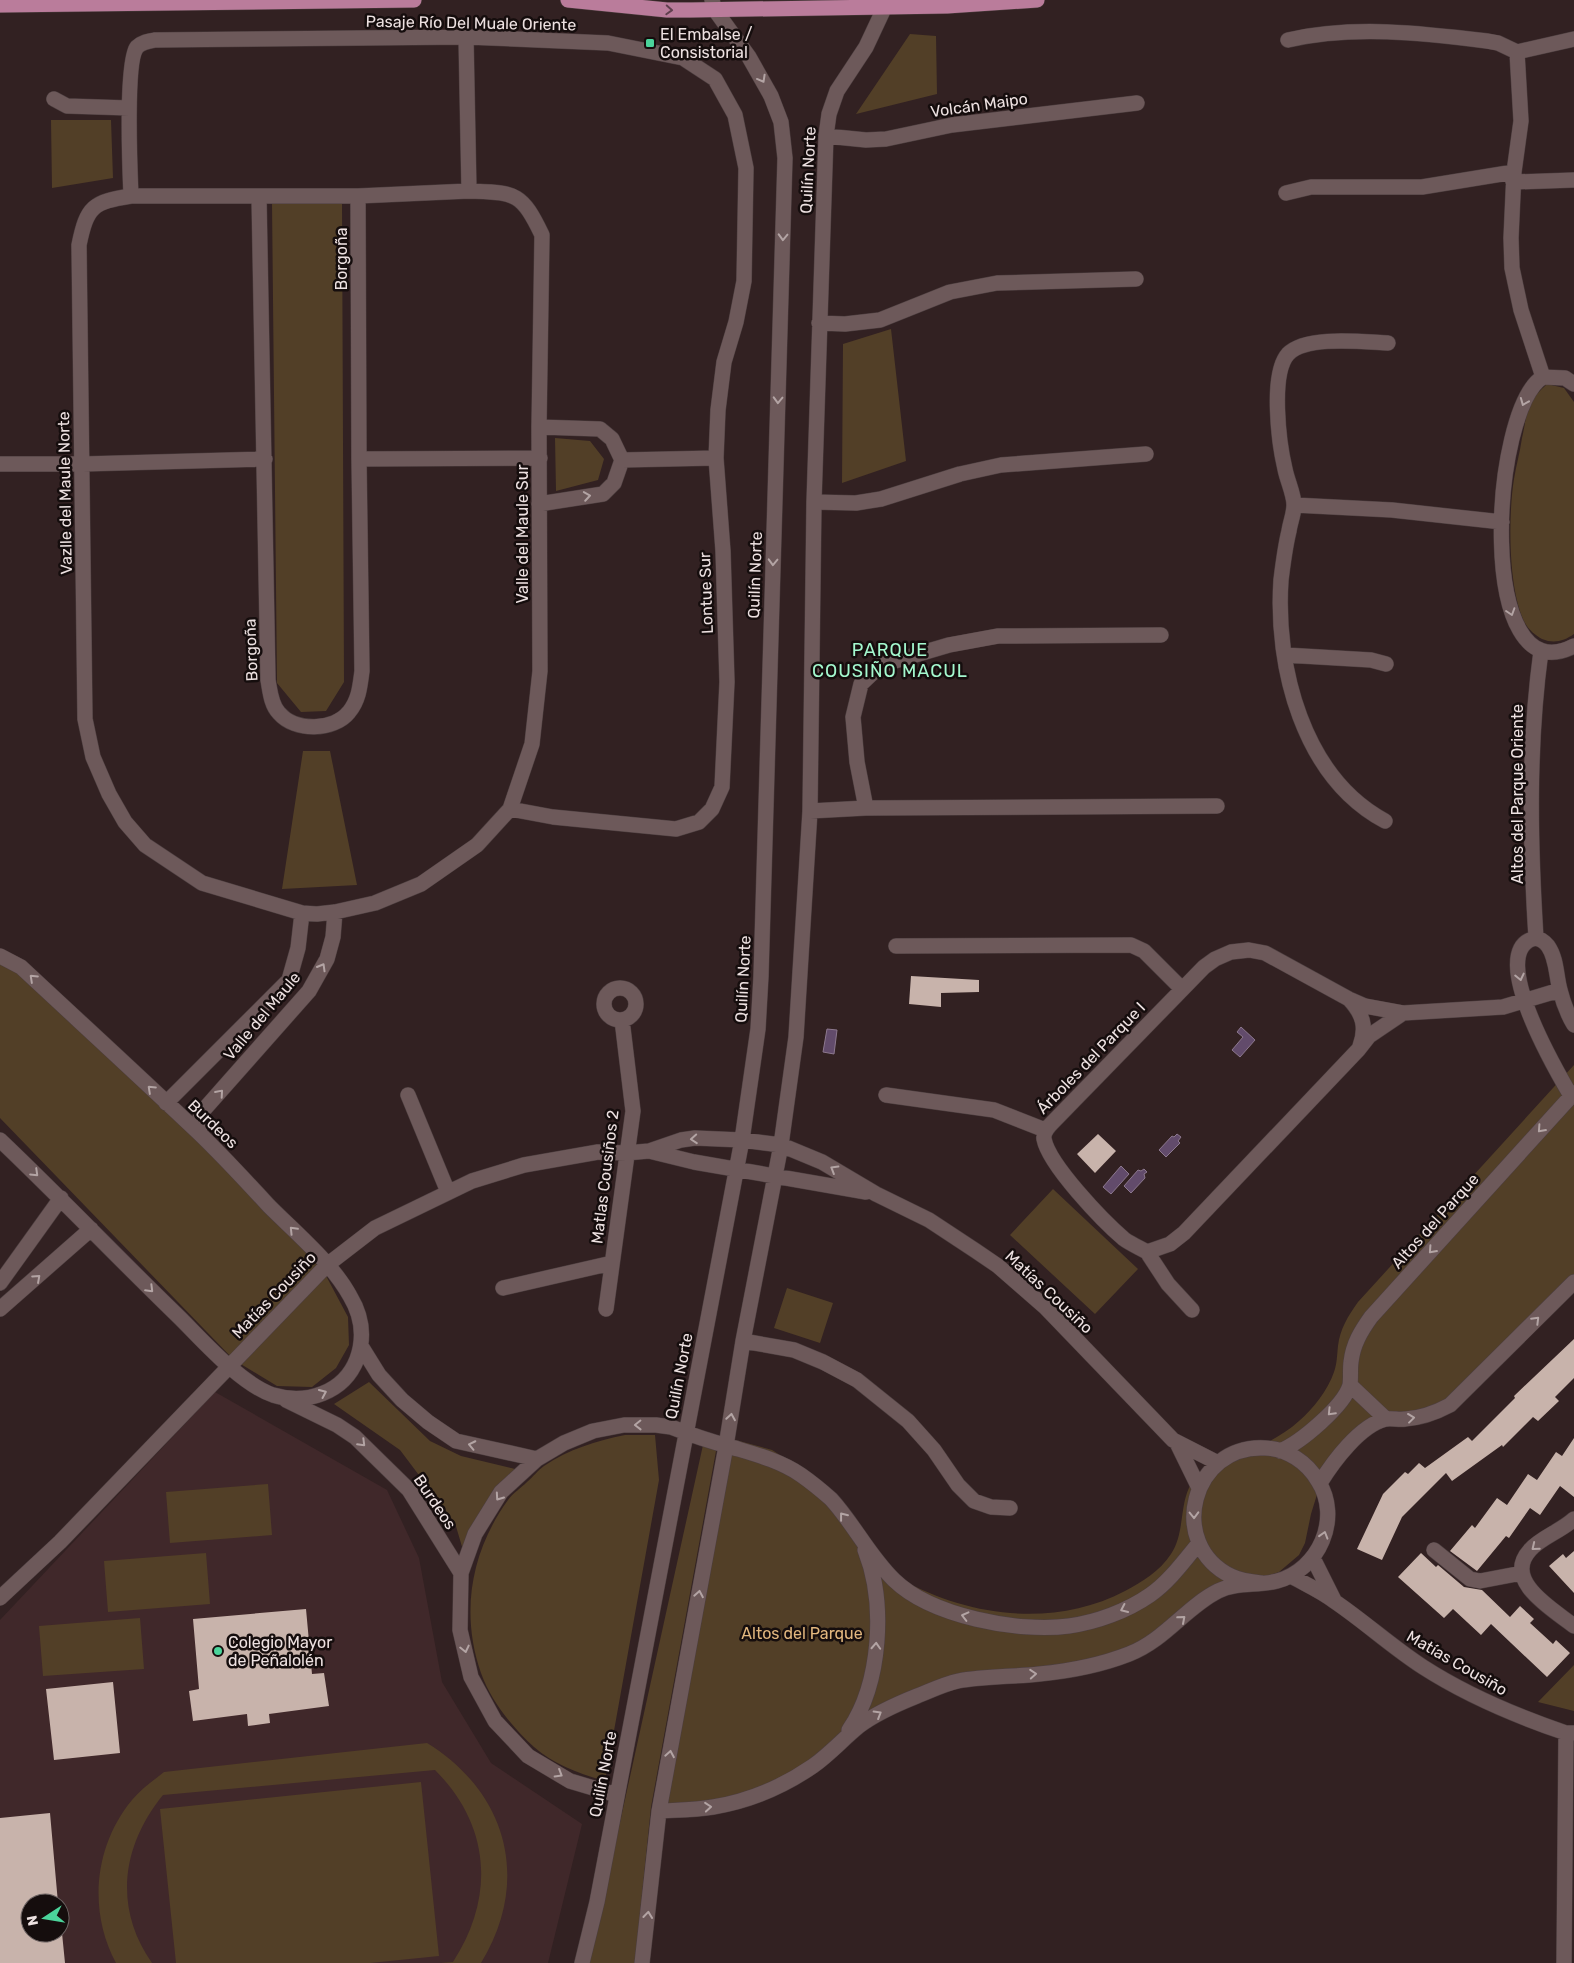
<svg xmlns="http://www.w3.org/2000/svg" width="1574" height="1963" font-family="Rubik,sans-serif">
<style>
.built{fill:#40282a;fill-rule:evenodd}
.green{fill:#523f27}
.water{fill:#624b6b;stroke:#8c788e}
.building{fill:#c8b3ab}
.lines{fill:none;stroke-linecap:round;stroke-linejoin:round}
.minor-casing{stroke:#4c3e3f;stroke-width:16}
.major-casing{stroke:#4c3e3f;stroke-width:16}
.minor{stroke:#6d595a;stroke-width:15}
.major{stroke:#ba7c9b;stroke-width:15}
.oneway{stroke:#5f3f4d}
.oneway2{stroke:#b3a4a4}
.poi-dot{fill:#4bd49b;stroke:#150d0d;stroke-width:2}
.labels{text-anchor:middle;dominant-baseline:central;stroke-width:5;stroke-linejoin:round;paint-order:stroke}
.street-label{font-size:16px;fill:#ede1e1;stroke:#150d0d}
.poi-label{font-size:16px;fill:#ede1e1;stroke:#150d0d;text-anchor:start}
.park-label{font-size:16px;fill:#e2b77e;stroke:#150d0d}
.neighbourhood-label{font-size:18px;letter-spacing:1px;fill:#a4f8ce;stroke:#150d0d}
</style>
<rect width="100%" height="100%" fill="#322122"/>
<!-- built -->
<path class="built" d="M 215,1392 L 387,1490 L 419,1558 L 442,1682 L 491,1763 L 582,1824 L 548,1963 L 0,1963 L 0,1620 ZM 30,1903 L 60,1903 L 60,1933 L 30,1933 Z"/>
<!-- green -->
<path class="green" d="M 910,34 L 936,36 L 937,94 L 856,114 Z
M 51,120 L 111,120 L 113,178 L 52,188 Z
M 342,201 L 344,682 L 326,711 L 301,712 L 277,683 L 272,203 Z
M 891,329 L 906,461 L 842,483 L 843,344 Z
M 1547,384 L 1564,388 L 1574,402 L 1574,634 C 1564,641 1554,644 1542,639 C 1535,635 1529,630 1525,623 C 1508,591 1508,516 1514,479 C 1516,466 1520,452 1522,438 C 1525,426 1526,409 1534,398 C 1537,393 1543,388 1547,384 Z
M 555,438 L 590,441 L 604,459 L 598,480 L 556,491 Z
M 303,751 L 330,751 L 357,885 L 282,889 Z
M 0,964 L 18,972 L 207,1147 L 324,1272 L 348,1317 L 349,1345 L 336,1368 L 312,1387 L 277,1386 L 234,1360 L 0,1118 Z
M 1574,1065 L 1574,1278 L 1462,1398 L 1369,1432 L 1319,1488 L 1311,1514 L 1305,1543 L 1299,1555 L 1279,1572 L 1260,1579 L 1231,1582 L 1156,1634 L 1101,1659 L 913,1693 L 812,1762 L 748,1794 L 692,1804 L 662,1803 L 732,1439 L 772,1450 L 791,1462 L 901,1579 C 968,1617 1055,1628 1125,1591 C 1142,1582 1160,1571 1171,1554 C 1187,1530 1177,1497 1197,1476 C 1202,1471 1213,1468 1220,1464 C 1247,1452 1277,1441 1299,1421 C 1313,1409 1328,1390 1334,1372 C 1337,1364 1337,1355 1338,1346 C 1340,1329 1348,1316 1358,1302 Z
M 1053,1189 L 1138,1269 L 1095,1314 L 1010,1235 Z
M 787,1288 L 833,1303 L 820,1343 L 774,1328 Z
M 369,1382 L 430,1441 L 461,1456 L 515,1469 L 486,1509 L 463,1550 L 455,1523 L 400,1450 L 334,1404 Z
M 625,1435 L 655,1435 L 659,1480 L 605,1781 C 580,1774 553,1764 534,1747 C 512,1727 491,1701 481,1673 C 460,1613 471,1551 508,1500 C 513,1493 521,1488 527,1482 C 533,1477 538,1470 544,1466 C 569,1449 596,1441 625,1435 Z
M 703,1445 L 712,1445 L 716,1451 L 651,1807 L 635,1963 L 589,1963 Z
M 268,1484 L 272,1535 L 170,1543 L 166,1492 Z
M 206,1553 L 210,1604 L 108,1612 L 104,1561 Z
M 140,1618 L 144,1669 L 43,1676 L 39,1626 Z
M 1574,1665 L 1574,1711 L 1538,1702 Z
M 427,1743 C 508,1793 531,1881 481,1963 L 441,1963 L 453,1962 C 495,1897 491,1826 435,1770 L 163,1795 C 122,1845 113,1908 152,1963 L 116,1963 C 88,1911 94,1846 132,1800 C 141,1789 153,1781 164,1772 Z
M 421,1782 L 439,1956 L 370,1963 L 176,1963 L 160,1809 Z"/>
<!-- water -->
<path class="water" d="M 1241,1027 L 1255,1040 L 1240,1057 L 1232,1050 L 1243,1037 L 1237,1032 Z
M 827,1029 L 837,1030 L 834,1054 L 823,1052 Z
M 1177,1134 L 1181,1137 L 1178,1141 L 1180,1143 L 1166,1157 L 1159,1150 L 1172,1136 L 1174,1137 Z
M 1121,1166 L 1129,1174 L 1111,1194 L 1103,1187 Z
M 1144,1169 L 1147,1172 L 1144,1174 L 1145,1178 L 1131,1193 L 1124,1186 L 1138,1170 L 1141,1171 Z"/>
<!-- building -->
<path class="building" d="M 911,976 L 979,980 L 979,992 L 941,993 L 941,1007 L 909,1004 Z
M 1098,1134 L 1116,1151 L 1095,1173 L 1077,1154 Z
M 1574,1339 L 1574,1378 L 1555,1397 L 1559,1401 L 1538,1421 L 1533,1417 L 1503,1447 L 1502,1445 L 1452,1481 L 1446,1473 L 1402,1517 L 1382,1560 L 1357,1549 L 1383,1494 L 1405,1472 L 1408,1474 L 1419,1463 L 1425,1468 L 1468,1437 L 1472,1441 L 1515,1398 L 1514,1396 Z
M 1574,1438 L 1574,1497 L 1560,1486 L 1540,1515 L 1530,1508 L 1509,1538 L 1506,1536 L 1477,1571 L 1450,1551 L 1472,1525 L 1475,1528 L 1497,1498 L 1507,1505 L 1528,1474 L 1537,1480 L 1556,1452 L 1562,1456 Z
M 1574,1551 L 1574,1593 L 1549,1566 L 1563,1554 L 1566,1558 Z
M 1421,1553 L 1436,1567 L 1438,1565 L 1464,1587 L 1482,1590 L 1510,1617 L 1520,1606 L 1534,1619 L 1530,1623 L 1553,1644 L 1556,1640 L 1570,1653 L 1547,1677 L 1491,1624 L 1481,1635 L 1453,1609 L 1444,1618 L 1398,1577 Z
M 306,1609 L 312,1674 L 324,1673 L 329,1706 L 269,1714 L 270,1723 L 248,1726 L 247,1714 L 193,1721 L 189,1691 L 199,1689 L 193,1619 Z
M 113,1682 L 120,1753 L 54,1760 L 46,1689 Z
M 50,1813 L 58,1903 L 30,1903 L 30,1933 L 62,1933 L 65,1963 L 0,1963 L 0,1818 Z"/>
<g class="lines">
<!-- minor casing -->
<g class="minor-casing">
<path id="minor" d="M 466,37 L 469,191
M 1288,40 C 1353,25 1422,33 1487,41 L 1498,43 L 1517,52 L 1574,39
M 1517,52 L 1521,121 L 1514,172 L 1511,238 L 1512,268 L 1521,310 L 1543,377
M 54,99 L 67,106 L 129,108
M 826,136 L 866,140 L 886,139 L 952,125 L 1137,103
M 1513,182 L 1574,180
M 469,191 C 515,193 521,191 542,235 L 539,427 L 540,671 L 532,744 L 510,809 L 477,845 L 421,884 L 375,903 L 335,912 L 317,914 L 302,913 L 202,883 L 145,845 L 125,822 L 109,794 L 93,757 L 85,719 L 79,245 C 87,206 93,202 131,196 L 358,196 Z
M 1286,193 L 1311,187 L 1422,187 L 1514,172
M 131,196 C 130,172 125,61 137,47 C 142,42 149,41 155,40 L 466,37 L 608,43 L 683,58 L 715,79 L 735,115 L 746,168 L 744,281 L 736,322 L 724,362 L 718,410 L 716,458 L 723,551 L 727,682 L 722,787 L 712,809 L 699,822 L 676,829 L 553,817 L 510,809
M 259,197 L 268,680 C 270,691 271,705 279,713 C 295,732 334,731 349,712 C 359,700 360,686 362,671 L 359,459 L 358,196
M 819,323 L 845,324 L 880,320 L 950,292 L 997,283 L 1136,279
M 1574,384 L 1565,378 L 1543,377 C 1491,407 1474,698 1574,646
M 359,459 L 540,458
M 622,460 L 716,458
M 0,464 L 83,464 L 265,459
M 814,502 L 856,503 L 881,499 L 960,474 L 1001,465 L 1146,454
M 539,504 L 603,494 L 614,483 L 622,460 L 612,439 L 600,429 L 539,427
M 1294,505 L 1392,510 L 1502,522
M 1161,635 L 998,636 L 949,645 L 881,665 L 861,684 L 853,717 L 857,762 L 866,808 L 1217,806
M 1285,655 L 1371,660 L 1386,664
M 810,811 L 866,808
M 1385,821 C 1303,777 1275,667 1281,580 C 1283,564 1285,547 1289,531 C 1290,523 1294,514 1294,505 C 1294,494 1287,480 1285,469 C 1279,444 1270,374 1288,354 C 1306,335 1364,342 1388,343
M 1536,938 C 1530,842 1528,746 1541,651
M 896,946 L 1131,945 L 1144,951 L 1182,989
M 0,956 L 21,967 C 80,1022 140,1077 199,1133 C 223,1156 246,1181 269,1206 C 296,1233 332,1263 350,1296 C 362,1316 365,1337 357,1359 C 344,1393 306,1405 273,1395 C 241,1384 204,1342 180,1318 C 119,1259 61,1198 0,1140
M604 1004a16 16 0 1 1 32 0a16 16 0 1 1-32 0Z
M 1349,999 C 1363,1014 1367,1027 1360,1046
M 1403,1013 L 1369,1036 L 1358,1050 L 1184,1233 L 1170,1244 L 1147,1252 C 1140,1248 1131,1244 1124,1239 C 1103,1221 1049,1165 1044,1139 C 1043,1132 1048,1127 1052,1123 L 1204,967 L 1215,959 L 1231,952 L 1249,950 L 1265,953 L 1349,999 L 1365,1006 L 1403,1013 L 1503,1007 L 1560,990
M 408,1095 L 448,1192
M 886,1095 L 994,1110 L 1045,1130
M 1571,1096 C 1557,1072 1488,955 1532,939 C 1539,937 1544,941 1548,946 C 1557,959 1556,976 1560,990 C 1563,1002 1568,1015 1574,1025
M 166,1103 L 289,980 L 298,948 L 302,913
M 200,1134 L 199,1123 L 201,1113 L 309,991 L 327,959 L 333,937 L 335,912
M 649,1151 L 694,1162 L 866,1192
M 1147,1252 L 1168,1284 L 1192,1310
M 0,1283 L 61,1198
M 503,1288 L 612,1263
M 0,1309 L 91,1229
M 606,1309 L 633,1111 L 622,1020
M 743,1341 L 794,1350 L 823,1362 L 857,1380 L 908,1421 L 934,1450 L 958,1485 L 974,1501 L 991,1507 L 1010,1508
M 361,1346 L 379,1375 L 402,1400 L 428,1422 L 456,1441 L 537,1459
M 1350,1385 L 1386,1419
M 286,1400 L 337,1425 L 355,1437 L 409,1490 L 461,1573
M 1177,1443 L 1199,1488
M 1280,1451 C 1300,1443 1344,1406 1350,1385 C 1351,1378 1350,1369 1351,1362 C 1353,1344 1361,1331 1371,1317 L 1574,1093
M 1320,1483 C 1333,1462 1360,1425 1386,1419 C 1392,1418 1399,1420 1405,1419 C 1422,1418 1435,1413 1450,1405 L 1574,1282
M 1574,1519 C 1561,1531 1540,1538 1530,1550 C 1502,1581 1554,1610 1574,1626
M 1434,1550 L 1470,1579 L 1480,1581 L 1522,1573
M 1313,1558 L 1334,1600
M 1291,1576 C 1305,1584 1321,1591 1334,1601 C 1365,1622 1392,1647 1423,1667 C 1468,1696 1516,1716 1566,1733 L 1574,1733
M 0,1598 L 60,1542 L 327,1265 L 375,1228 L 472,1181 L 524,1165 L 598,1152 L 626,1153 L 649,1151 L 681,1140 L 695,1138 L 742,1140 L 781,1145 L 822,1162 L 876,1194 L 929,1220 L 976,1251 L 998,1266 L 1045,1307 L 1173,1440 L 1218,1463
M 849,1730 C 881,1683 886,1603 865,1550
M 617,1795 L 570,1781 L 528,1756 L 495,1721 L 471,1677 L 460,1630 L 461,1573 L 475,1534 L 501,1492 L 537,1459 L 564,1443 L 593,1431 L 624,1425 L 656,1425 L 671,1427 C 689,1434 709,1441 728,1446 C 754,1454 779,1460 801,1475 C 811,1482 822,1491 831,1499 C 854,1524 869,1556 894,1580 C 931,1616 1018,1633 1069,1626 C 1097,1622 1127,1611 1150,1595 C 1169,1582 1184,1561 1199,1543
M 659,1811 C 677,1810 696,1810 713,1807 C 749,1801 784,1786 813,1766 C 830,1754 843,1739 859,1726 C 876,1713 897,1704 917,1696 C 930,1691 944,1684 958,1681 C 985,1676 1012,1677 1039,1674 C 1070,1671 1101,1665 1129,1654 C 1165,1640 1186,1607 1218,1591 C 1236,1582 1258,1586 1277,1581 C 1319,1570 1342,1518 1318,1481 C 1307,1462 1287,1449 1265,1448 C 1192,1444 1166,1544 1231,1576 C 1241,1581 1252,1582 1262,1583
M 582,1963 L 597,1902 L 742,1140 L 758,1029 L 761,976 L 785,158 L 781,122 L 771,96 L 749,57 L 715,10 L 712,0
M 642,1963 L 659,1811 L 726,1446 L 743,1341 L 781,1145 L 796,1037 L 810,811 L 814,502 L 826,136 L 829,114 L 837,91 L 866,47 L 888,0
M 1564,1963 L 1566,1733"/>
</g>
<!-- major casing -->
<g class="major-casing">
<path id="major" d="M 568,0 L 667,10 L 691,10 L 947,6 L 1037,0
M 0,5 L 414,0"/>
</g>
<!-- minor -->
<use href="#minor" class="minor"/>
<!-- major -->
<use href="#major" class="major"/>
</g>
<!-- one-way arrows -->
<defs><path id="oneway-chevron" d="M-2-3.5L2.5 0L-2 3.5" fill="none" stroke-width="1.6" stroke-linecap="round" stroke-linejoin="round" transform="scale(1.25)"/></defs>
<use class="oneway" href="#oneway-chevron" transform="translate(669 10) rotate(3)"/>
<g class="oneway2">
<use href="#oneway-chevron" transform="translate(762 79) rotate(61)"/>
<use href="#oneway-chevron" transform="translate(783 237) rotate(92)"/>
<use href="#oneway-chevron" transform="translate(778 400) rotate(92)"/>
<use href="#oneway-chevron" transform="translate(1524 402) rotate(112)"/>
<use href="#oneway-chevron" transform="translate(587 496) rotate(-9)"/>
<use href="#oneway-chevron" transform="translate(773 562) rotate(92)"/>
<use href="#oneway-chevron" transform="translate(1511 612) rotate(72)"/>
<use href="#oneway-chevron" transform="translate(322 967) rotate(-60)"/>
<use href="#oneway-chevron" transform="translate(1520 977) rotate(77)"/>
<use href="#oneway-chevron" transform="translate(33 978) rotate(-137)"/>
<use href="#oneway-chevron" transform="translate(151 1089) rotate(-137)"/>
<use href="#oneway-chevron" transform="translate(220 1093) rotate(-49)"/>
<use href="#oneway-chevron" transform="translate(1541 1129) rotate(132)"/>
<use href="#oneway-chevron" transform="translate(694 1139) rotate(176)"/>
<use href="#oneway-chevron" transform="translate(834 1169) rotate(-149)"/>
<use href="#oneway-chevron" transform="translate(35 1173) rotate(44)"/>
<use href="#oneway-chevron" transform="translate(293 1230) rotate(-134)"/>
<use href="#oneway-chevron" transform="translate(1432 1250) rotate(132)"/>
<use href="#oneway-chevron" transform="translate(37 1278) rotate(-42)"/>
<use href="#oneway-chevron" transform="translate(150 1289) rotate(45)"/>
<use href="#oneway-chevron" transform="translate(1536 1320) rotate(-45)"/>
<use href="#oneway-chevron" transform="translate(323 1393) rotate(-24)"/>
<use href="#oneway-chevron" transform="translate(1331 1412) rotate(134)"/>
<use href="#oneway-chevron" transform="translate(731 1417) rotate(-81)"/>
<use href="#oneway-chevron" transform="translate(1411 1418) rotate(-7)"/>
<use href="#oneway-chevron" transform="translate(638 1425) rotate(179)"/>
<use href="#oneway-chevron" transform="translate(362 1443) rotate(45)"/>
<use href="#oneway-chevron" transform="translate(472 1445) rotate(-168)"/>
<use href="#oneway-chevron" transform="translate(499 1497) rotate(125)"/>
<use href="#oneway-chevron" transform="translate(1194 1515) rotate(89)"/>
<use href="#oneway-chevron" transform="translate(843 1516) rotate(-128)"/>
<use href="#oneway-chevron" transform="translate(1324 1535) rotate(-73)"/>
<use href="#oneway-chevron" transform="translate(1535 1547) rotate(141)"/>
<use href="#oneway-chevron" transform="translate(699 1594) rotate(-80)"/>
<use href="#oneway-chevron" transform="translate(1124 1609) rotate(155)"/>
<use href="#oneway-chevron" transform="translate(965 1616) rotate(-166)"/>
<use href="#oneway-chevron" transform="translate(1182 1619) rotate(-41)"/>
<use href="#oneway-chevron" transform="translate(876 1646) rotate(-87)"/>
<use href="#oneway-chevron" transform="translate(465 1649) rotate(77)"/>
<use href="#oneway-chevron" transform="translate(1033 1674) rotate(-4)"/>
<use href="#oneway-chevron" transform="translate(878 1714) rotate(-31)"/>
<use href="#oneway-chevron" transform="translate(670 1754) rotate(-80)"/>
<use href="#oneway-chevron" transform="translate(559 1774) rotate(31)"/>
<use href="#oneway-chevron" transform="translate(708 1807) rotate(-5)"/>
<use href="#oneway-chevron" transform="translate(648 1915) rotate(-84)"/>
</g>
<!-- markers -->
<g class="poi-dot">
<rect x="645" y="38" width="10" height="10" rx="2.5"/>
<circle cx="218" cy="1651" r="5"/>
</g>
<g class="labels">
<!-- street labels -->
<g class="street-label">
<text transform="translate(471 23) rotate(1)">Pasaje Río Del Muale Oriente</text>
<text transform="translate(979 105) rotate(-8)">Volcán Maipo</text>
<text transform="translate(808 170) rotate(-87)">Quilín Norte</text>
<text transform="translate(341 259) rotate(-90)">Borgoña</text>
<text transform="translate(65 493) rotate(-91)">Vazlle del Maule Norte</text>
<text transform="translate(522 534) rotate(-90)">Valle del Maule Sur</text>
<text transform="translate(755 575) rotate(-88)">Quilín Norte</text>
<text transform="translate(706 593) rotate(-92)">Lontue Sur</text>
<text transform="translate(251 650) rotate(-92)">Borgoña</text>
<text transform="translate(1517 794) rotate(-90)">Altos del Parque Oriente</text>
<text transform="translate(743 979) rotate(-87)">Quilín Norte</text>
<text transform="translate(262 1016) rotate(-50)">Valle del Maule</text>
<text transform="translate(1091 1058) rotate(-46)">Árboles del Parque I</text>
<text transform="translate(213 1124) rotate(44)">Burdeos</text>
<text transform="translate(605 1177) rotate(-83)">MatIas Cousiños 2</text>
<text transform="translate(1435 1221) rotate(-48)">Altos del Parque</text>
<text transform="translate(1049 1292) rotate(43)">Matías Cousiño</text>
<text transform="translate(274 1295) rotate(-46)">Matías Cousiño</text>
<text transform="translate(679 1376) rotate(-79)">Quilín Norte</text>
<text transform="translate(435 1502) rotate(56)">Burdeos</text>
<text transform="translate(1457 1663) rotate(30)">Matías Cousiño</text>
<text transform="translate(603 1774) rotate(-79)">Quilín Norte</text>
</g>
<!-- poi labels -->
<g class="poi-label">
<text x="660" y="34">El Embalse /<tspan x="660" dy="18">Consistorial</tspan></text>
<text x="228" y="1642">Colegio Mayor<tspan x="228" dy="18">de Peñalolén</tspan></text>
</g>
<!-- park labels -->
<g class="park-label">
<text x="802" y="1633">Altos del Parque</text>
</g>
<!-- neighbourhood labels -->
<g class="neighbourhood-label">
<text x="890" y="650">PARQUE<tspan x="890" dy="21">COUSIÑO MACUL</tspan></text>
</g>
</g>
<!-- north arrow -->
<g transform="translate(45 1918) rotate(258)"><circle r="24" fill="#150d0d" stroke="#6b6262"/>
<path d="M0-4L9 19L0 12L-9 19Z" fill="#4bd49b"/>
<text y="-8" font-size="14" font-weight="bold" text-anchor="middle" fill="#ede1e1">N</text>
</g>
</svg>
